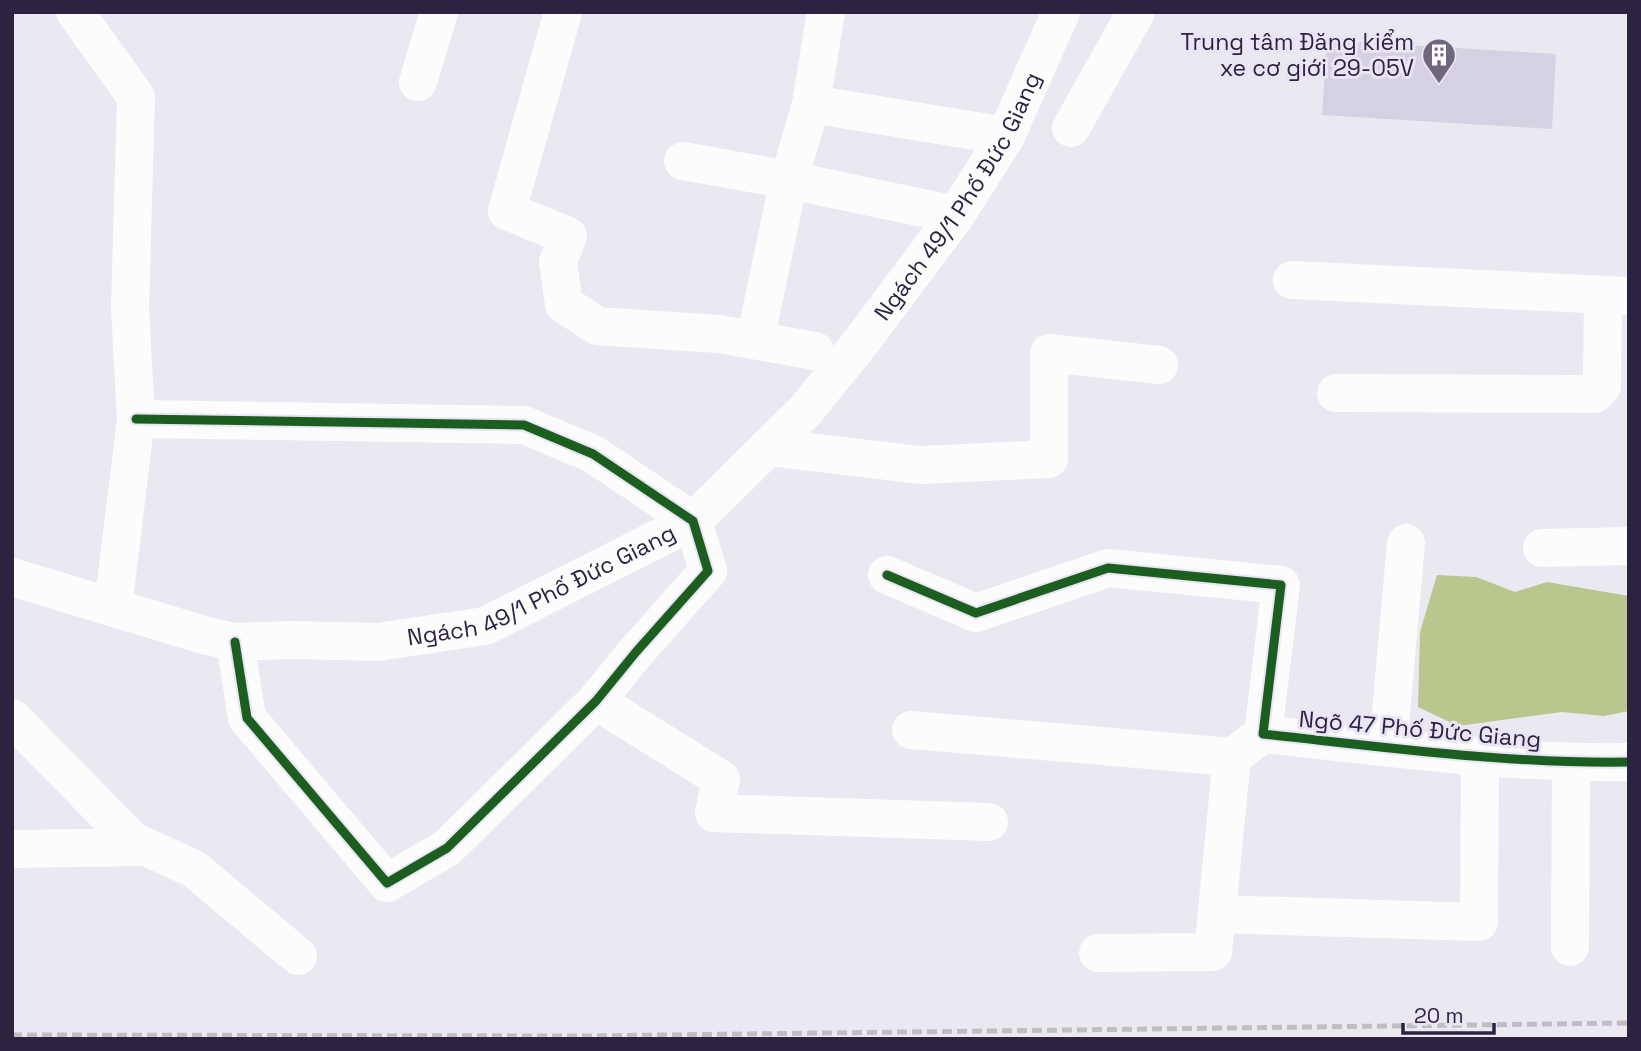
<svg xmlns="http://www.w3.org/2000/svg" width="1641" height="1051" font-family="'Space Grotesk',sans-serif">
<style>
.water{fill:#b9c68d}
.building{fill:#d6d1e2}
.lines{fill:none;stroke-linecap:round;stroke-linejoin:round}
.minor{stroke:#fcfcfd;stroke-width:38}
.rail{stroke:#c0bec2;stroke-width:5;stroke-dasharray:10 5;stroke-linecap:butt}
.cycleway-casing{stroke:#e9e5f4;stroke-width:13}
.cycleway{stroke:#1b5e20;stroke-width:9}
.labels{text-anchor:middle;dominant-baseline:central;stroke-width:6;stroke-linejoin:round;paint-order:stroke}
.poi-label{font-size:23px;fill:#2d223f;stroke:#e9e5f4;text-anchor:end}
.street-label{font-size:23px;fill:#2d223f;stroke:#e9e5f4}
</style>
<rect width="100%" height="100%" fill="#eae8f0"/>
<!-- water -->
<path class="water" d="M 1437,575 L 1476,577 L 1515,592 L 1547,582 L 1629,596 L 1629,711 L 1604,716 L 1562,712 L 1458,726 L 1418,707 L 1420,632 Z"/>
<!-- building -->
<path class="building" d="M 1327,40 L 1556,54 L 1552,129 L 1322,115 Z"/>
<g class="lines">
<!-- minor -->
<g class="minor">
<path d="M 75,12 L 136,97 L 130,309 L 136,419 L 113,608"/>
<path d="M 563,12 L 507,211 L 568,236 L 558,262 L 564,304 L 597,326 L 719,334 L 815,351"/>
<path d="M 418,82 L 439,12"/>
<path d="M 811,104 L 1006,136"/>
<path d="M 1071,128 L 1136,12"/>
<path d="M 683,161 L 789,180 L 956,215"/>
<path d="M 1292,280 L 1629,296"/>
<path d="M 755,340 L 789,180 L 811,104 L 826,12"/>
<path d="M 1336,393 L 1595,394 L 1602,386 L 1603,295"/>
<path d="M 136,419 L 524,425 L 593,454 L 693,521 L 708,571 L 636,652 L 596,701 L 447,848 L 387,883 L 247,718 L 235,642"/>
<path d="M 768,447 L 920,465 L 1049,459 L 1049,353 L 1159,365"/>
<path d="M 1542,548 L 1629,546"/>
<path d="M 887,575 L 976,613 L 1108,568 L 1281,585 L 1263,734 C 1384,747 1507,764 1629,762"/>
<path id="s1" d="M 12,577 L 207,636 L 235,642 L 292,640 L 378,642 L 485,626 L 693,521 L 805,411 L 861,342 L 956,215 L 1006,136 L 1061,12"/>
<path d="M 596,701 L 721,779 L 714,813 L 989,822"/>
<path d="M 12,718 L 133,841 L 194,869 L 298,956"/>
<path d="M 911,730 L 1232,757"/>
<path d="M 1388,747 L 1406,543"/>
<path d="M 12,849 L 146,847"/>
<path d="M 1217,914 L 1479,922 L 1480,755"/>
<path d="M 1570,947 L 1571,763"/>
<path d="M 1098,953 L 1213,952 L 1232,757 L 1263,734"/>
</g>
<!-- rail -->
<path class="rail" d="M 12,1035 L 586,1036 L 1629,1023"/>
<!-- cycleway casing -->
<g class="cycleway-casing">
<path id="cycleway" d="M 136,419 L 524,425 L 593,454 L 693,521 L 708,571 L 636,652 L 596,701 L 447,848 L 387,883 L 247,718 L 235,642
M 887,575 L 976,613 L 1108,568 L 1281,585 L 1263,734 C 1384,747 1507,764 1629,762"/>
</g>
<!-- cycleway -->
<use href="#cycleway" class="cycleway"/>
</g>
<!-- icons -->
<defs>
<g id="building-pin" transform="scale(1.75)"><path d="M0 17L-7.5 6A9.5 9.5 0 1 1 7.5 6Z" fill="#6f677d" stroke="#e9e5f4"/><path d="M-4-6H4V6H1V3H-1V6H-4ZM-2.5-4.3h1.7v1.8h-1.7ZM.8-4.3h1.7v1.8H.8ZM-2.5-1h1.7V.8h-1.7ZM.8-1h1.7V.8H.8Z" fill="#fff"/></g>
</defs>
<g fill-rule="evenodd">
<use href="#building-pin" x="1439" y="55"/>
</g>
<g class="labels">
<!-- poi labels -->
<g class="poi-label">
<text x="1414" y="42">Trung tâm Đăng kiểm<tspan x="1414" dy="26">xe cơ giới 29-05V</tspan></text>
</g>
<!-- street labels -->
<g class="street-label">
<text stroke="none"><textPath href="#s1" startOffset="1138">Ngách 49/1 Phố Đức Giang</textPath></text>
<text stroke="none"><textPath href="#s1" startOffset="550">Ngách 49/1 Phố Đức Giang</textPath></text>
<text transform="translate(1420 729) rotate(5)">Ngõ 47 Phố Đức Giang</text>
</g>
</g>
<!-- border -->
<rect width="1641" height="1051" fill="none" stroke="#2d223f" stroke-width="28"/>
<!-- scale -->
<path d="M1403 1023v10h91v-10" fill="none" stroke="#2d223f" stroke-width="3.5"/>
<text x="1414" y="1023" font-size="21" fill="#2d223f" stroke="#e9e5f4" stroke-width="5" paint-order="stroke">20 m</text>
</svg>
